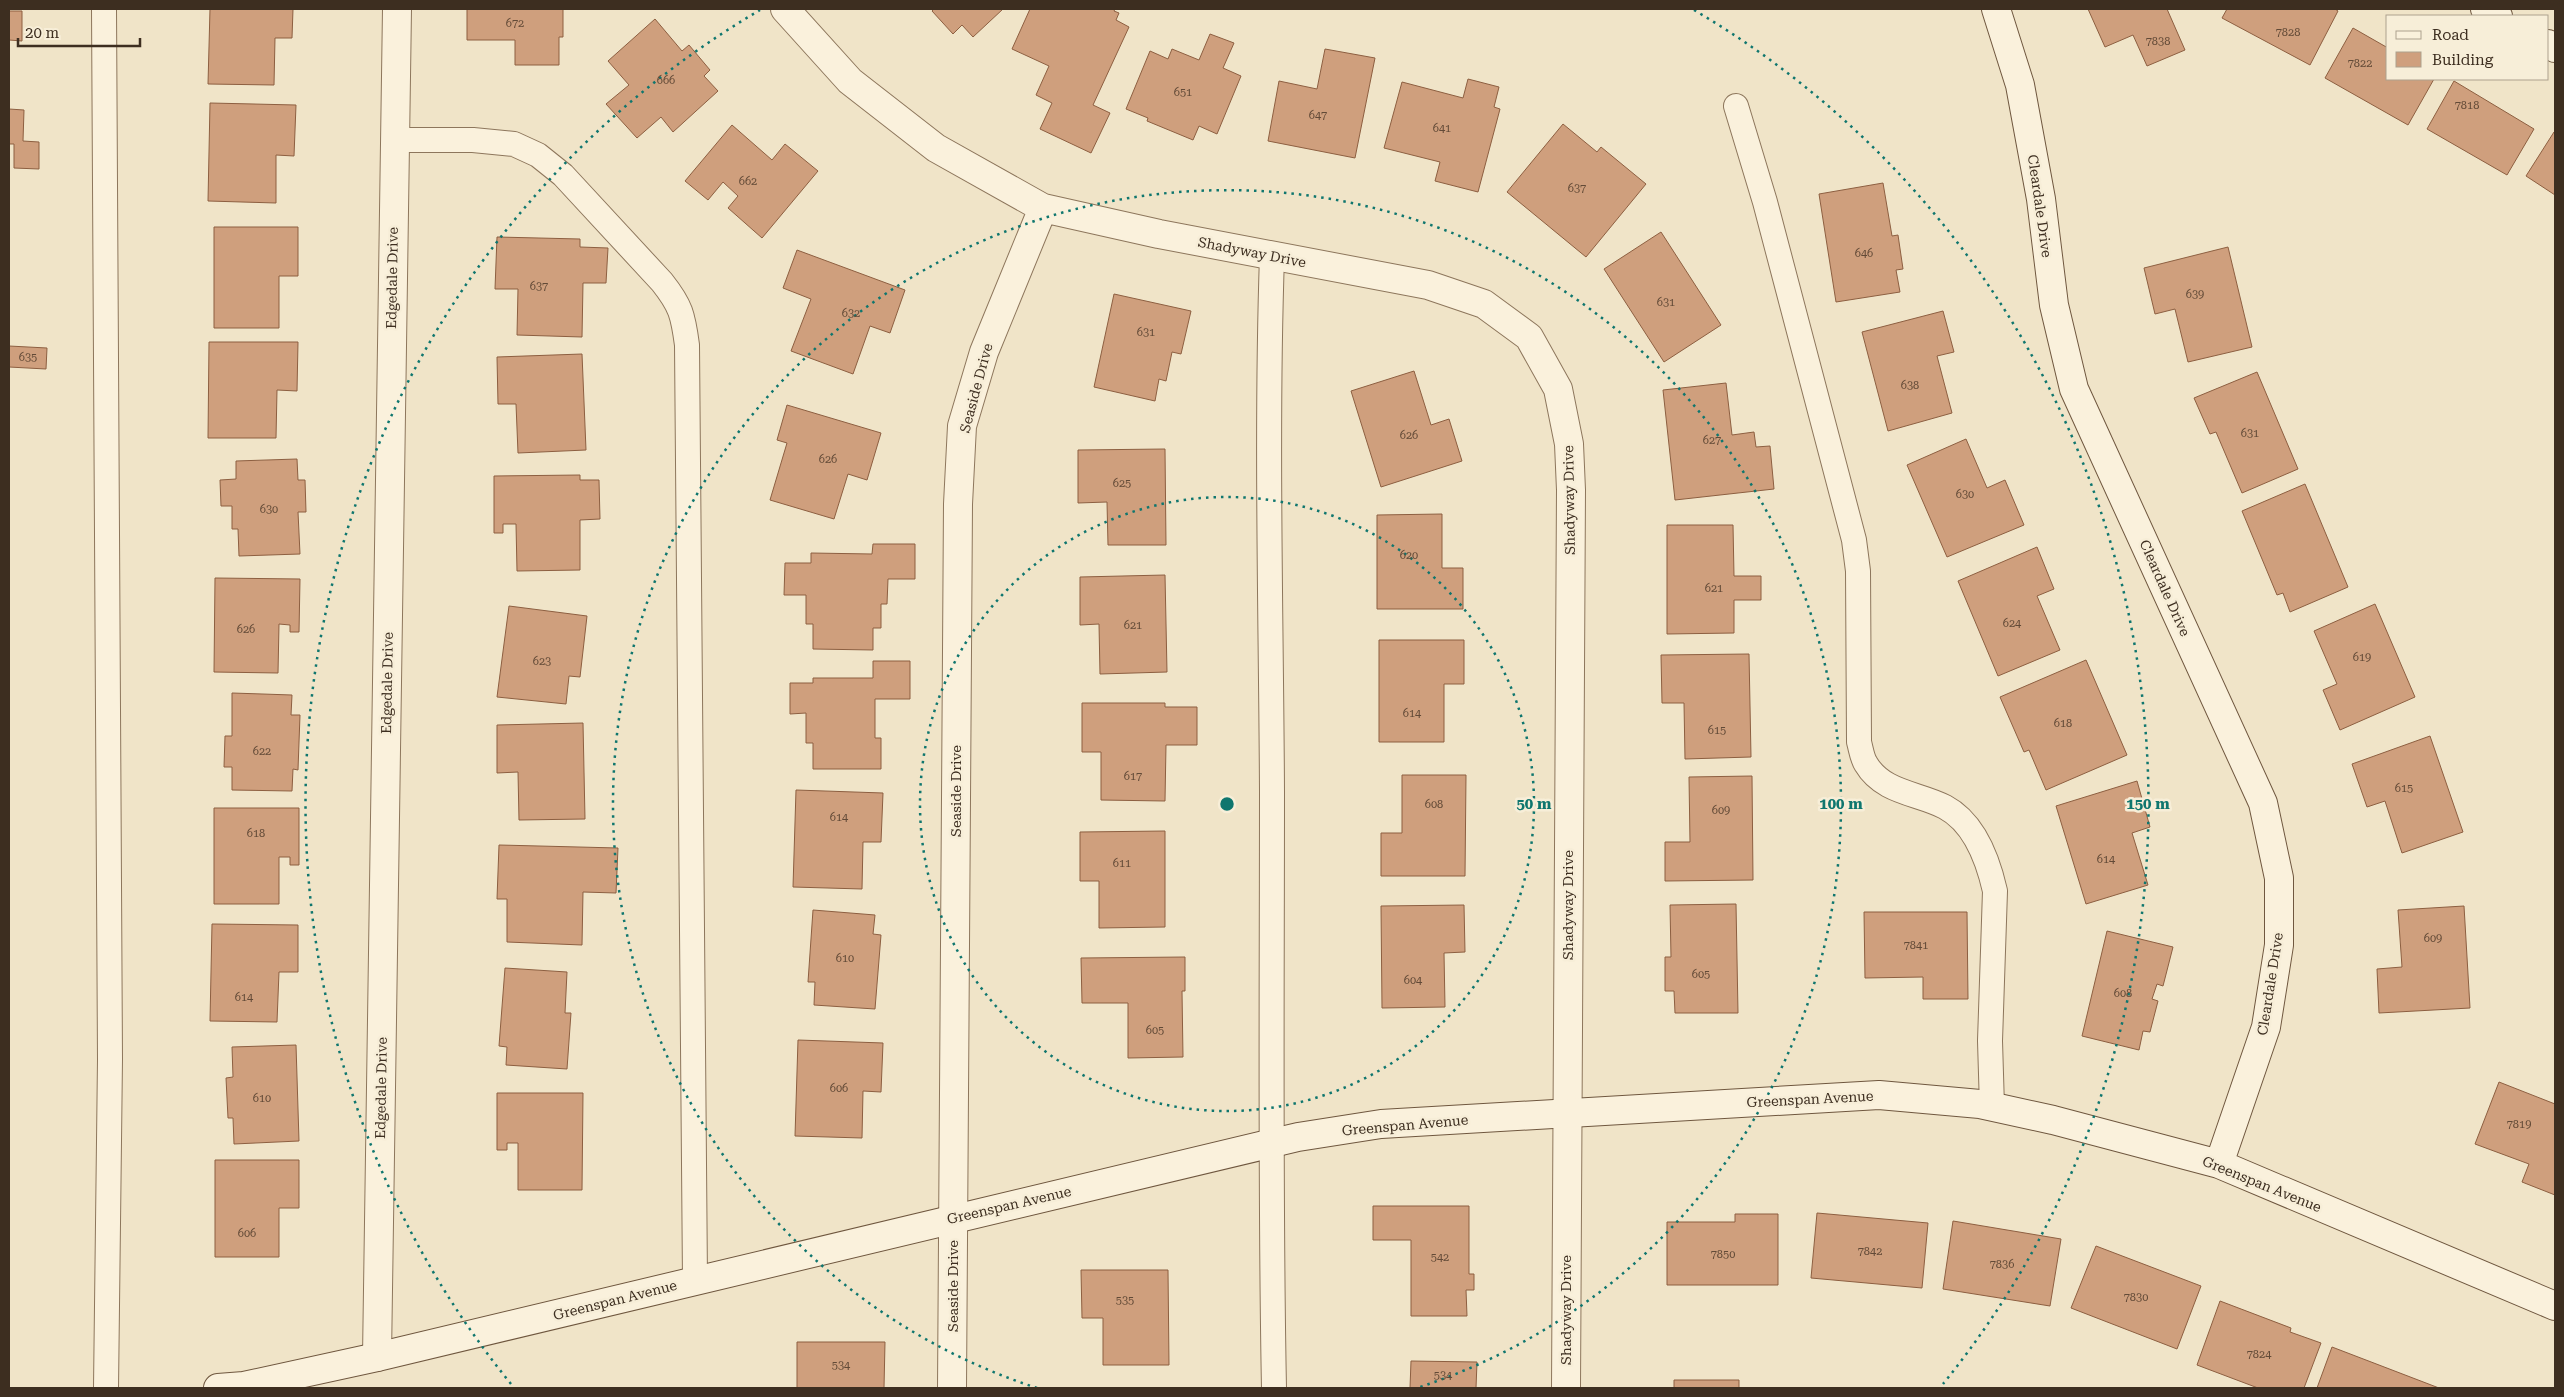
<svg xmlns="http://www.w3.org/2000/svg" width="2564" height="1397" font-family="'Roboto Serif',serif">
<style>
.building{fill:#cf9f7d;stroke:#8d5f41}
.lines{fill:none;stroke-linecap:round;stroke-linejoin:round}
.lane-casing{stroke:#8d765c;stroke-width:26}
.street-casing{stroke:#8d765c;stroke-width:30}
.secondary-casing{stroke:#6f573f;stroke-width:30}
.lane{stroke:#faf1dc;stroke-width:24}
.street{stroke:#faf1dc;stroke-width:28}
.secondary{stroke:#faf1dc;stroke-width:28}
.ring{fill:none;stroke:#0f766e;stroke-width:2.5;stroke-dasharray:2.5 5}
.labels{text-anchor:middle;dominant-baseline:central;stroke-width:5;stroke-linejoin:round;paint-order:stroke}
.number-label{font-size:11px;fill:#624a37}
.street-label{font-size:14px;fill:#3d2e20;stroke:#f7eed8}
.centre{fill:#0f766e;stroke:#f7eed8;stroke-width:2.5}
.ring-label{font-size:15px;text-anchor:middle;font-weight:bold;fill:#0f766e;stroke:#f7eed8;stroke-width:5;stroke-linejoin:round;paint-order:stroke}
</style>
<rect width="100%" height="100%" fill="#f0e4c8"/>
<!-- building -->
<path class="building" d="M 210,9 L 293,9 L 292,38 L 275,38 L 274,85 L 208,84 Z
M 467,9 L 563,9 L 563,37 L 559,37 L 559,65 L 515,65 L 515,40 L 467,40 Z
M 934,9 L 1003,9 L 973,37 L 962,25 L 953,34 L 932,11 Z
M 1030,9 L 1115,9 L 1114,11 L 1119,13 L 1116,20 L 1129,27 L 1093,105 L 1110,113 L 1091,153 L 1040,129 L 1052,103 L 1036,95 L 1049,66 L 1012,49 Z
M 2088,9 L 2167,9 L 2185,50 L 2147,66 L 2133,35 L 2105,47 Z
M 2227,9 L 2335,9 L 2338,11 L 2310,65 L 2222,18 Z
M 9,11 L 22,11 L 22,41 L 9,40 Z
M 655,19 L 682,51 L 689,45 L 710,70 L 704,76 L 718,91 L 673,132 L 661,117 L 637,138 L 606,104 L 629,85 L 608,61 Z
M 2353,28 L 2388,48 L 2388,79 L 2434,79 L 2408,125 L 2325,78 Z
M 1210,34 L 1234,43 L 1223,68 L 1241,76 L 1217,134 L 1199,126 L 1193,140 L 1147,121 L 1148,118 L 1126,109 L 1150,51 L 1168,59 L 1172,49 L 1199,60 Z
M 1325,49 L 1375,58 L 1355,158 L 1268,141 L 1279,81 L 1317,89 Z
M 1468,79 L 1499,87 L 1494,107 L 1500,109 L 1478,192 L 1435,181 L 1440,162 L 1384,148 L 1402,82 L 1463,98 Z
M 2454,81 L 2534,129 L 2507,175 L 2427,129 Z
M 210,103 L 296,105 L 294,156 L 276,155 L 276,203 L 208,201 Z
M 9,109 L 24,110 L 23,141 L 39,142 L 39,169 L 14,168 L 14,144 L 9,144 Z
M 1563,124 L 1597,152 L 1601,147 L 1646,184 L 1586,257 L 1507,192 Z
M 732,125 L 772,160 L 785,144 L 818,171 L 762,238 L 728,208 L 738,196 L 723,182 L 708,200 L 685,181 Z
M 2554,132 L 2555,133 L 2555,195 L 2526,176 Z
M 1883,183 L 1892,236 L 1898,235 L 1903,269 L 1896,270 L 1900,292 L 1836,302 L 1819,194 Z
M 214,227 L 298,227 L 298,276 L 279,276 L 279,328 L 214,328 Z
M 1661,232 L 1721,325 L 1664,362 L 1604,269 Z
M 497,237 L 580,239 L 580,247 L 608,248 L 606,283 L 583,283 L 582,337 L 517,335 L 518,289 L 495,289 Z
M 2228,247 L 2252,347 L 2188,362 L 2175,309 L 2155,314 L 2144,268 Z
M 797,250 L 905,290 L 890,333 L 870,326 L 853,374 L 791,351 L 811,299 L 783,288 Z
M 1114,294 L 1191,311 L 1181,354 L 1172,352 L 1166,381 L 1159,379 L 1155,401 L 1094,387 Z
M 1943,311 L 1954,352 L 1937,356 L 1952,413 L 1888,431 L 1862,332 Z
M 209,342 L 298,342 L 297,391 L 277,390 L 276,438 L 208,438 Z
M 9,346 L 47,348 L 46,369 L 9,367 Z
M 582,354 L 586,450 L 518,453 L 516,404 L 498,404 L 497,357 Z
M 1414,371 L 1431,425 L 1449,419 L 1462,461 L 1381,487 L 1351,391 Z
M 2257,372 L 2298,469 L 2242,493 L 2216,432 L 2210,434 L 2194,398 Z
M 1726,383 L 1732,435 L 1754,432 L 1756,447 L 1770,446 L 1774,489 L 1675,500 L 1663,390 Z
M 787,405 L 881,433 L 867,480 L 848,474 L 834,519 L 770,500 L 787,443 L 777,440 Z
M 1966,439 L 1987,488 L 2005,480 L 2024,525 L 1947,557 L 1907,465 Z
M 1165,449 L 1166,545 L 1108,545 L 1107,502 L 1078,503 L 1078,450 Z
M 297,459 L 298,480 L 305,480 L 306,512 L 298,512 L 300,554 L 239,556 L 238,529 L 232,529 L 232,506 L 221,506 L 220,480 L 236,479 L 236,461 Z
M 580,475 L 580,480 L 599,480 L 600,519 L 580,520 L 580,570 L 517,571 L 516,524 L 503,524 L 503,533 L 494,533 L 494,476 Z
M 2305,484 L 2348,587 L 2290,612 L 2283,593 L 2277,595 L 2242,511 Z
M 1442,514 L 1442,568 L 1463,568 L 1463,609 L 1377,609 L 1377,515 Z
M 1667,525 L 1733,525 L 1734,576 L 1761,576 L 1761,600 L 1734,600 L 1734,633 L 1667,634 Z
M 873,544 L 915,544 L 915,579 L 888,579 L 887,604 L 881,604 L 881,628 L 873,628 L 873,650 L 813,649 L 813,624 L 806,624 L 806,595 L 784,595 L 785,563 L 811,563 L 811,553 L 872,554 Z
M 2037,547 L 2054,589 L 2037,596 L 2060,650 L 1998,676 L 1958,581 Z
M 1165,575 L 1167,672 L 1100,674 L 1099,624 L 1080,625 L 1080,577 Z
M 215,578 L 300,579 L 299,632 L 290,632 L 290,625 L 279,624 L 278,673 L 214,672 Z
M 2375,604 L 2415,697 L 2340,730 L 2323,690 L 2337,684 L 2314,631 Z
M 509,606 L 587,616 L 580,677 L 569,676 L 566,704 L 497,697 Z
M 1379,640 L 1464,640 L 1464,684 L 1444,684 L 1444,742 L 1379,742 Z
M 1749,654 L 1751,757 L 1685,759 L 1684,703 L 1662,703 L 1661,655 Z
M 2086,660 L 2127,755 L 2046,790 L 2029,750 L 2024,752 L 2000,697 Z
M 873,661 L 910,661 L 910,699 L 875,699 L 875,738 L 881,738 L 881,769 L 813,769 L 813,743 L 806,743 L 806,713 L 790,714 L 790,683 L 813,683 L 813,678 L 873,678 Z
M 232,693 L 292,695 L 291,715 L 300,715 L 298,770 L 293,769 L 292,791 L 232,790 L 232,767 L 224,767 L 225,736 L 232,736 Z
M 1082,703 L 1165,703 L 1165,707 L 1197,707 L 1197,745 L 1166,745 L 1165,801 L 1101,800 L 1101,752 L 1082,752 Z
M 583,723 L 585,819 L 519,820 L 518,772 L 497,773 L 497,725 Z
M 2430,736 L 2463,832 L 2402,853 L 2385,801 L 2367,807 L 2352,764 Z
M 1402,775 L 1466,775 L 1465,876 L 1381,876 L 1381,833 L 1402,833 Z
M 1752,776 L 1753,880 L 1665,881 L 1665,842 L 1690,842 L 1689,777 Z
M 2137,781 L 2150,827 L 2132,833 L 2148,885 L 2086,904 L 2056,806 Z
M 796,790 L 883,793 L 881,842 L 863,842 L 862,889 L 793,887 Z
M 214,808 L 299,808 L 299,865 L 290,865 L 290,857 L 279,857 L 279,904 L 214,904 Z
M 1165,831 L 1165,927 L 1099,928 L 1099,881 L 1080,881 L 1080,832 Z
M 499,845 L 618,848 L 616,893 L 583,892 L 582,945 L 507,942 L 507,899 L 497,899 Z
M 1736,904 L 1738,1013 L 1675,1013 L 1674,991 L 1665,991 L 1665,957 L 1671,957 L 1670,905 Z
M 1464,905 L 1465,952 L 1444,953 L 1445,1007 L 1382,1008 L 1381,906 Z
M 2464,906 L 2470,1008 L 2379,1013 L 2377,969 L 2402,967 L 2398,910 Z
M 813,910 L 875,915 L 873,934 L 881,935 L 875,1009 L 814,1005 L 815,982 L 808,982 Z
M 1864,912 L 1967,912 L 1968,999 L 1923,999 L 1923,977 L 1865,978 Z
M 212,924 L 298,925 L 298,972 L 279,972 L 277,1022 L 210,1021 Z
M 2107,931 L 2173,947 L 2163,986 L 2157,984 L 2152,999 L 2158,1001 L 2150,1032 L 2143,1031 L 2139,1050 L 2082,1036 Z
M 1185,957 L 1185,991 L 1182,991 L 1183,1057 L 1128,1058 L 1128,1003 L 1082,1003 L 1081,958 Z
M 505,968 L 567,972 L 565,1013 L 571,1013 L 567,1069 L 506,1065 L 507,1047 L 499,1046 Z
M 798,1040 L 883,1043 L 881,1092 L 863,1091 L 862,1138 L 795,1136 Z
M 296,1045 L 299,1141 L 234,1144 L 233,1118 L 228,1118 L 226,1078 L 233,1077 L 232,1047 Z
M 2499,1082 L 2555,1104 L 2555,1195 L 2522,1182 L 2529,1164 L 2475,1144 Z
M 497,1093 L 583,1093 L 582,1190 L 518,1190 L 518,1143 L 507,1143 L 507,1150 L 497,1150 Z
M 215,1160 L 299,1160 L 299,1208 L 279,1208 L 279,1257 L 215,1257 Z
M 1373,1206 L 1469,1206 L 1469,1274 L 1474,1274 L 1474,1290 L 1466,1290 L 1467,1316 L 1411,1316 L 1411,1240 L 1373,1240 Z
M 1817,1213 L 1928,1223 L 1922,1288 L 1811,1278 Z
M 1735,1214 L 1778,1214 L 1778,1285 L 1667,1285 L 1667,1222 L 1735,1222 Z
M 1953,1221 L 2061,1239 L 2050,1306 L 1943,1289 Z
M 2096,1246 L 2201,1286 L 2177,1349 L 2071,1308 Z
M 1081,1270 L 1168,1270 L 1169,1365 L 1103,1365 L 1103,1318 L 1082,1318 Z
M 2220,1301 L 2291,1328 L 2290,1332 L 2321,1343 L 2304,1388 L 2258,1388 L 2197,1365 Z
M 797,1342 L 885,1342 L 884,1388 L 797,1388 Z
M 2332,1347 L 2439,1388 L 2317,1388 Z
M 1411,1361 L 1477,1362 L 1476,1388 L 1410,1388 Z
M 1674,1380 L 1739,1380 L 1739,1388 L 1674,1388 Z"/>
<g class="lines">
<!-- lane casing -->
<g class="lane-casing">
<path id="lane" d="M 104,9 L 110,1059 L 106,1388
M 1736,106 L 1765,202 L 1854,540 L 1858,571 L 1859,742 C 1861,749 1862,758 1866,764 C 1883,793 1918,793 1945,807 C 1975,823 1988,860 1995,891 L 1990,1041 L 1992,1107
M 394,140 L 473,140 L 514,144 L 538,155 L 563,175 L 662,282 C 681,306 683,315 687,345 L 695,1281
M 1272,256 C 1266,434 1271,612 1272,791 C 1272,990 1270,1189 1274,1388"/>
</g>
<!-- street casing -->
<g class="street-casing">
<path id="street" d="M 785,9 L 850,81 L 936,148 L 1043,208 L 1159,234 L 1428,285 L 1484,304 L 1529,337 L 1558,389 L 1569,444 L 1571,490 L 1566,1388
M 377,1357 L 397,9
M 952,1388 L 958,504 L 962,426 L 984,352 L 1043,208"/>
</g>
<!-- secondary casing -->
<g class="secondary-casing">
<path id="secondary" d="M 1996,9 L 2020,85 L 2041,199 L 2054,305 L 2074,389 L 2263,803 L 2279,878 L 2279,945 L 2266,1027 L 2219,1164
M 2485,9 L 2498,16
M 2548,44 L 2555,48
M 218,1388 L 244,1386 L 377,1357 L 1298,1137 L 1381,1124 L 1879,1095 L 1980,1104 L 2053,1120 L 2219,1164 L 2555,1306"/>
</g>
<!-- lane -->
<use href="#lane" class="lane"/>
<!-- street -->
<use href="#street" class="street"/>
<!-- secondary -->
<use href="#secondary" class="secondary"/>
</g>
<!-- distance rings -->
<g class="ring">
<circle cx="1227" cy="804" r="307"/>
<path d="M1037 1388A614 614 0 1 1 1417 1388"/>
<path d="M511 1384A921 921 0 0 1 760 10M1694 10A921 921 0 0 1 1943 1384"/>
</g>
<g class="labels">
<!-- number labels -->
<g class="number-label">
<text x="515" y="23">672</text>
<text x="2288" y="32">7828</text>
<text x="2158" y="41">7838</text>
<text x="2360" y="63">7822</text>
<text x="666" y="80">666</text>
<text x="1183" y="92">651</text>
<text x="2467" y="105">7818</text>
<text x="1318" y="115">647</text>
<text x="1442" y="128">641</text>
<text x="748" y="181">662</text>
<text x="1577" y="188">637</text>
<text x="1864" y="253">646</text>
<text x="539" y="286">637</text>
<text x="2195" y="294">639</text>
<text x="1666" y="302">631</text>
<text x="851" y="313">632</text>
<text x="1146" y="332">631</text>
<text x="28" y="357">635</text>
<text x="1910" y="385">638</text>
<text x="2250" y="433">631</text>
<text x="1409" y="435">626</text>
<text x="1712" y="440">627</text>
<text x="828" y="459">626</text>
<text x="1122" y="483">625</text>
<text x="1965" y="494">630</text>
<text x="269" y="509">630</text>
<text x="1409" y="555">620</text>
<text x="1714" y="588">621</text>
<text x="2012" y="623">624</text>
<text x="1133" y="625">621</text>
<text x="246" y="629">626</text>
<text x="2362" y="657">619</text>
<text x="542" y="661">623</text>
<text x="1412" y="713">614</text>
<text x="2063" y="723">618</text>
<text x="1717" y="730">615</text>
<text x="262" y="751">622</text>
<text x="1133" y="776">617</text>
<text x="2404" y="788">615</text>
<text x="1434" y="804">608</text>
<text x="1721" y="810">609</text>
<text x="839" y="817">614</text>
<text x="256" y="833">618</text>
<text x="2106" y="859">614</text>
<text x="1122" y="863">611</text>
<text x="2433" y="938">609</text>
<text x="1916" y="945">7841</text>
<text x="845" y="958">610</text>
<text x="1701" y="974">605</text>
<text x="1413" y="980">604</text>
<text x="2123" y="993">608</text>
<text x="244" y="997">614</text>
<text x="1155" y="1030">605</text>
<text x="839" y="1088">606</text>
<text x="262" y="1098">610</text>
<text x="2519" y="1124">7819</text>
<text x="247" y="1233">606</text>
<text x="1870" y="1251">7842</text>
<text x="1723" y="1254">7850</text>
<text x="1440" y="1257">542</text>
<text x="2002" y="1264">7836</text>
<text x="2136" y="1297">7830</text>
<text x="1125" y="1300">535</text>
<text x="2259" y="1354">7824</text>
<text x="841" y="1365">534</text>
<text x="1443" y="1375">534</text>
</g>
<!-- street labels -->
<g class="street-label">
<text transform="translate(2040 206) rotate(82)">Cleardale Drive</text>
<text transform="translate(1252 252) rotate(11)">Shadyway Drive</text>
<text transform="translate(392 278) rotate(-89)">Edgedale Drive</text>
<text transform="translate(976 388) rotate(-75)">Seaside Drive</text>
<text transform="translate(1569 500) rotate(-91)">Shadyway Drive</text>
<text transform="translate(2165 588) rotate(66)">Cleardale Drive</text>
<text transform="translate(387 683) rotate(-89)">Edgedale Drive</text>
<text transform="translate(956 791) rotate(-90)">Seaside Drive</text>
<text transform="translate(1568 905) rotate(-90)">Shadyway Drive</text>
<text transform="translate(2270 984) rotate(-81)">Cleardale Drive</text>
<text transform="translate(381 1088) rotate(-89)">Edgedale Drive</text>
<text transform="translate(1810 1099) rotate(-3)">Greenspan Avenue</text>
<text transform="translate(1405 1125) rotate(-5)">Greenspan Avenue</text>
<text transform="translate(2262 1184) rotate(22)">Greenspan Avenue</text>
<text transform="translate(1009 1205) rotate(-13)">Greenspan Avenue</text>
<text transform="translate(953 1286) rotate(-90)">Seaside Drive</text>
<text transform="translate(615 1300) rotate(-14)">Greenspan Avenue</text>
<text transform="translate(1566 1310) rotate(-90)">Shadyway Drive</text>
</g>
</g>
<circle cx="1227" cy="804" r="8" class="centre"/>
<g class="ring-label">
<text x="1534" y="809">50 m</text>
<text x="1841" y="809">100 m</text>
<text x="2148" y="809">150 m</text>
</g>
<!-- border -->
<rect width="2564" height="1397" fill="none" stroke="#3d2e20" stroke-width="20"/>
<!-- legend -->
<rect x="2386" y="15" width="162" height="65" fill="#f7eed8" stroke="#ada18e"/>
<rect x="2396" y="31" width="25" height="8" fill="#faf1dc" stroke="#ada18e"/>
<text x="2432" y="40" font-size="15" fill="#3d2e20">Road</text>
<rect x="2396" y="52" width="25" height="15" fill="#cf9f7d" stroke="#ada18e"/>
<text x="2432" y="65" font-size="15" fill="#3d2e20">Building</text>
<!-- scale -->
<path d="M18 38v8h122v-8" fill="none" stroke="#3d2e20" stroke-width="2.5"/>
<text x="25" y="38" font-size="15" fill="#3d2e20" stroke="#f7eed8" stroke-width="4" paint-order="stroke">20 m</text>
</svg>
